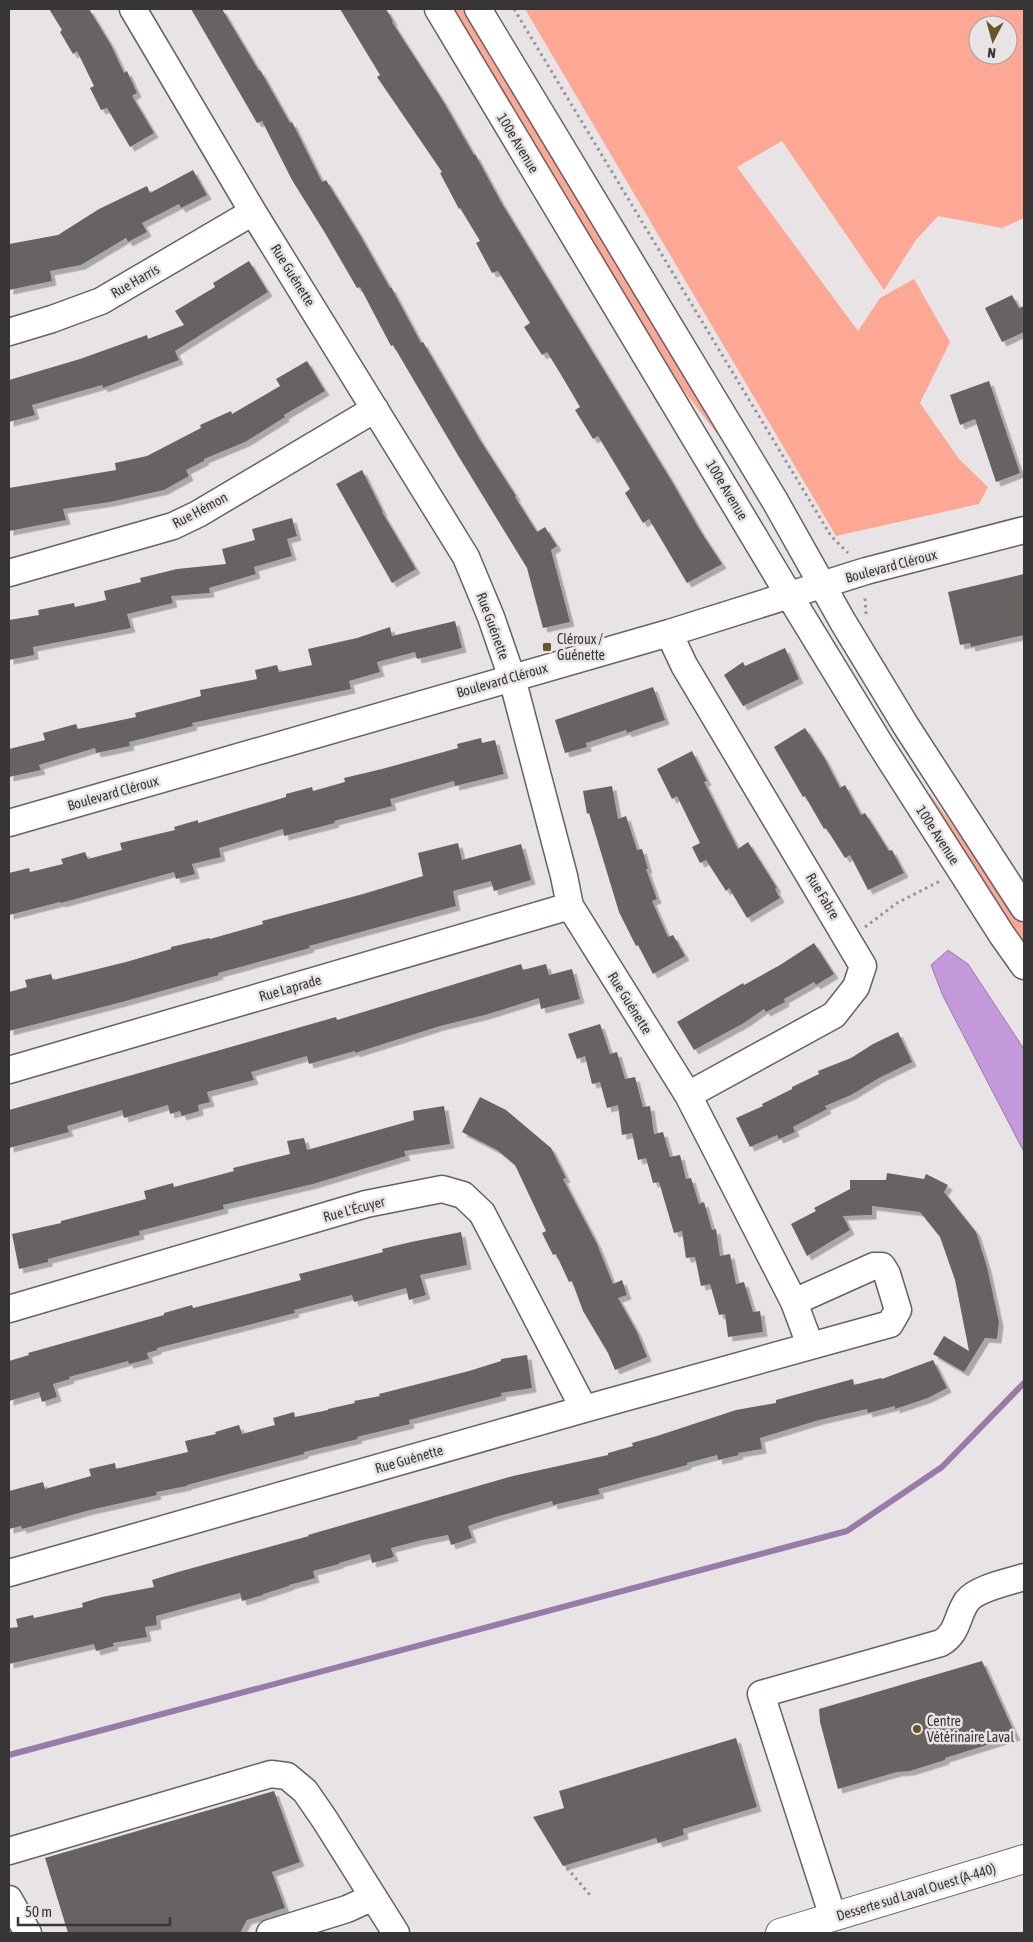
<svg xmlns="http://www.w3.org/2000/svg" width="1033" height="1942" font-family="'Asap Condensed',sans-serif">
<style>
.green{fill:#fca895;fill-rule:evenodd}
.water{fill:#c399dc;stroke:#997baa}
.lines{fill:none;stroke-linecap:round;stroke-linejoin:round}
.stream{stroke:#997baa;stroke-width:6}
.building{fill:#686464;filter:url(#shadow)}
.minor-casing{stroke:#656263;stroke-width:29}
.major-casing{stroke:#656263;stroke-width:30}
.path{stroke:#959293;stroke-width:3;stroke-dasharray:2.5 4;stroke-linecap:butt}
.minor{stroke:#fff;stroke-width:26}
.major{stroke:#fff;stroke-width:28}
.poi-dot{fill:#655825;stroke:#e8e4e5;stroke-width:2}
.labels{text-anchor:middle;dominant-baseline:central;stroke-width:5;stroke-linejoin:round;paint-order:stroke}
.street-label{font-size:14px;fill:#373536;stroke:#e8e4e5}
.poi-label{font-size:14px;fill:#373536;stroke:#e8e4e5;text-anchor:start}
</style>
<defs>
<filter id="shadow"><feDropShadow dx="4.5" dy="4.5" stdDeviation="0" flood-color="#0004"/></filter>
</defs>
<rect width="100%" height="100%" fill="#e8e4e5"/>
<!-- green -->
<path class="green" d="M 450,9 L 466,9 L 725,439 L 722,440 L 666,368 Z
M 525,9 L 1024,9 L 1024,218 L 1002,228 L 938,216 L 916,240 L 884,290 L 782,141 L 737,167 L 858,331 L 880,298 L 914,279 L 950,342 L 920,403 L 959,459 L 988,487 L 979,504 L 836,536 ZM 978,25 L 1008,25 L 1008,55 L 978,55 Z
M 930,794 L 1024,923 L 1024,948 L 926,796 Z"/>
<!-- water -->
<path class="water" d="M 948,950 L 968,964 L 1024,1049 L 1024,1152 L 943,996 L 931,965 Z"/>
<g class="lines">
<!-- stream -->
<path class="stream" d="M 9,1755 L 847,1531 L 942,1467 L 1024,1383"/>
</g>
<!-- building -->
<path class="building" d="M 49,9 L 89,9 L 111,45 L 124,73 L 127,71 L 137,93 L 132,96 L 154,133 L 130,147 L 107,108 L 101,110 L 90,88 L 94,86 L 77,51 L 73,54 L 60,32 L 62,30 Z
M 191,9 L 222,9 L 259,71 L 260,70 L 290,123 L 292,122 L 322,182 L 326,180 L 360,235 L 390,288 L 391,287 L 421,343 L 423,342 L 480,440 L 516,496 L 515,497 L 537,532 L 545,527 L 557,546 L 551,550 L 570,622 L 543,628 L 527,568 L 459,457 L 393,345 L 391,346 L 360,287 L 357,288 L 325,233 L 292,180 L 262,121 L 257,123 Z
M 340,9 L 386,9 L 393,21 L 392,22 L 443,101 L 474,155 L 475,154 L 501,202 L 671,480 L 701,532 L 722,564 L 687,583 L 649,519 L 643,523 L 625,493 L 630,489 L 598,436 L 593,439 L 580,418 L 575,410 L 580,407 L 560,373 L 547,352 L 542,355 L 524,327 L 530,323 L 498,271 L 492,273 L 476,243 L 480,241 L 460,208 L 459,209 L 440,173 L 442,172 L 377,77 L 380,75 Z
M 193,170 L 207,195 L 181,208 L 179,204 L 142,223 L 147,232 L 128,242 L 126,238 L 81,265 L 50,271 L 52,281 L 9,290 L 9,244 L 58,235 L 99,209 L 147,186 L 150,193 Z
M 249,261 L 268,292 L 175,351 L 179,360 L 103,388 L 102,385 L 32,405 L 35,415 L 9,422 L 9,380 L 80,359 L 147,335 L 148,339 L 184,325 L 175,311 L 215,287 L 213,283 Z
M 1012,295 L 1019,308 L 1024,306 L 1024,332 L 1002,342 L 985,308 Z
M 307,361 L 325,391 L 284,415 L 285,417 L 245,442 L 204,459 L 204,461 L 186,470 L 189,476 L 164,490 L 110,502 L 63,509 L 66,520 L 9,531 L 9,488 L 116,470 L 115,463 L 147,456 L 201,428 L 200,425 L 231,411 L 232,414 L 280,386 L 276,379 Z
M 989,381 L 1020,473 L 996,482 L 975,419 L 960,425 L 950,395 Z
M 362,470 L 383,512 L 382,512 L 416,569 L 392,583 L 336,484 Z
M 292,518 L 297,536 L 287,539 L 292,556 L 254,567 L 256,574 L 209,588 L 210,593 L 171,596 L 173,603 L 127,614 L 131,628 L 33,647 L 34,655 L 9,660 L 9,620 L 39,615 L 38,610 L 74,603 L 75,607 L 106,600 L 104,591 L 141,582 L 140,578 L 177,569 L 226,564 L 222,549 L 255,540 L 252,529 Z
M 1024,574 L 1024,635 L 971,647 L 970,643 L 960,645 L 948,592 Z
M 455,621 L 462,648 L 417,659 L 415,652 L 377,662 L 380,672 L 349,681 L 351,689 L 192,723 L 193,726 L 129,742 L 130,746 L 96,753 L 95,748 L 39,765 L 41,770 L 9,777 L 9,749 L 45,740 L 43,733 L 76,724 L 78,729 L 136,717 L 135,713 L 201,696 L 200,690 L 257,679 L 255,670 L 277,665 L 279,672 L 312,665 L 308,649 L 357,638 L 390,627 L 392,636 Z
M 785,648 L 799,679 L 743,706 L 724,675 L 743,662 L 745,666 Z
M 653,687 L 665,720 L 627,733 L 626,730 L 586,743 L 587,747 L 565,753 L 555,720 Z
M 805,728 L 825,759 L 840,788 L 845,785 L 861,815 L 865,813 L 889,851 L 892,850 L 904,873 L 868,890 L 850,855 L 845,858 L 826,828 L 824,829 L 805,796 L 803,797 L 774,747 Z
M 481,738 L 482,743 L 495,740 L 504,774 L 455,786 L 454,781 L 390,799 L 392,806 L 334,821 L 335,823 L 284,836 L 283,829 L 219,848 L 221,857 L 192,864 L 195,874 L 176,879 L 174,872 L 61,903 L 60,902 L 9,915 L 9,873 L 29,868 L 30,872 L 63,864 L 61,859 L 85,852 L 88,859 L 122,850 L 120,843 L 175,830 L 174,827 L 198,820 L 198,823 L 286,797 L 286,794 L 312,787 L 313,791 L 345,782 L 344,778 L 382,769 L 458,748 L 457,744 Z
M 692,751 L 707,781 L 704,782 L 738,849 L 748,842 L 777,888 L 775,889 L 780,898 L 747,918 L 729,888 L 726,891 L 706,860 L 700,863 L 692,847 L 700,843 L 677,796 L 672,799 L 657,769 Z
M 612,786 L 618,819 L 626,816 L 637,850 L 642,849 L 648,869 L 646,869 L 657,899 L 652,901 L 668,937 L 673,935 L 685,956 L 653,974 L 638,945 L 636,946 L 619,912 L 589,813 L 587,814 L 583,791 Z
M 458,843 L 462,860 L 521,844 L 531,880 L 494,891 L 491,881 L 453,891 L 456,906 L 309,946 L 310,948 L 218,973 L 219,975 L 122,1002 L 9,1031 L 9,992 L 27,987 L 25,980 L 51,974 L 53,980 L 126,962 L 171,949 L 171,947 L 209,938 L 210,939 L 263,924 L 262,921 L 363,894 L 423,876 L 418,853 Z
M 814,943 L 834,974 L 816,985 L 814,982 L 784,999 L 785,1002 L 766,1012 L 764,1009 L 744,1023 L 694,1050 L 677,1022 L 743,983 L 744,985 L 780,965 Z
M 521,964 L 523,970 L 546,964 L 549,975 L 572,969 L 580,999 L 541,1009 L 539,998 L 485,1015 L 440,1026 L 355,1053 L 355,1051 L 309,1064 L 307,1056 L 251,1072 L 254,1080 L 207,1092 L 210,1102 L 198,1105 L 199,1111 L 182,1116 L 180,1111 L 170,1114 L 168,1105 L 124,1118 L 122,1110 L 67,1126 L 69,1132 L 9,1148 L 9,1110 L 336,1017 L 337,1020 Z
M 600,1024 L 610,1054 L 617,1052 L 625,1079 L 635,1077 L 643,1107 L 650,1106 L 654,1134 L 663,1132 L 670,1157 L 680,1155 L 686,1179 L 691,1178 L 699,1204 L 704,1202 L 712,1230 L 716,1229 L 720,1256 L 730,1254 L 736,1284 L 744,1282 L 753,1312 L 760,1311 L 763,1332 L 728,1337 L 725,1314 L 719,1315 L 710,1284 L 701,1286 L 695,1257 L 686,1258 L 682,1231 L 674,1233 L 659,1182 L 653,1183 L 646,1158 L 638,1160 L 632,1133 L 622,1135 L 618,1105 L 607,1108 L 600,1082 L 592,1084 L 585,1056 L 577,1059 L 568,1034 Z
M 898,1032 L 912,1062 L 879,1078 L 851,1095 L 825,1106 L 827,1109 L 793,1127 L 795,1132 L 779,1139 L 777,1135 L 750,1147 L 736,1118 L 763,1106 L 762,1104 L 792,1089 L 792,1087 L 819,1074 L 818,1071 L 851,1058 L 873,1044 Z
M 480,1097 L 506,1110 L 551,1148 L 566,1178 L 563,1179 L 597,1244 L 613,1284 L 622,1280 L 627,1295 L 618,1298 L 637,1332 L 647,1357 L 615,1370 L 608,1353 L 583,1311 L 572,1281 L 569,1282 L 556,1254 L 553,1255 L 542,1233 L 546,1231 L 515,1165 L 497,1150 L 462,1132 Z
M 444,1106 L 450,1144 L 404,1151 L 406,1156 L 313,1184 L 223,1205 L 224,1209 L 139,1231 L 140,1235 L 48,1259 L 48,1262 L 19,1269 L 12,1234 L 61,1223 L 61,1221 L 146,1199 L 144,1191 L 173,1183 L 174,1187 L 234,1171 L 233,1168 L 290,1154 L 287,1141 L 304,1138 L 307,1150 L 414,1120 L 413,1111 Z
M 887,1173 L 924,1179 L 926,1174 L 948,1185 L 944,1192 L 976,1232 L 987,1267 L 999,1322 L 997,1339 L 985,1338 L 964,1372 L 933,1354 L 944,1336 L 969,1351 L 955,1280 L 940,1237 L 920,1212 L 872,1206 L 872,1215 L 843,1216 L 850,1230 L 807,1256 L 791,1224 L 816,1211 L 814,1208 L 850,1189 L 850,1180 L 886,1180 Z
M 461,1232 L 467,1265 L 420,1275 L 426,1295 L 409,1300 L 406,1288 L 354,1302 L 352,1295 L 294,1310 L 295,1313 L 157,1348 L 157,1350 L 147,1353 L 149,1359 L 129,1364 L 128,1361 L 69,1377 L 70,1379 L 53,1384 L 57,1397 L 42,1402 L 39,1392 L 9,1401 L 9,1361 L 29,1355 L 28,1353 L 164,1315 L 164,1313 L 192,1305 L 193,1308 L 301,1280 L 299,1274 L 383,1252 L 382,1249 L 411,1242 Z
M 527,1355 L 532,1388 L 501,1393 L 502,1396 L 409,1420 L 410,1424 L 357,1437 L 358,1439 L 304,1452 L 304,1454 L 187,1485 L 187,1486 L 156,1492 L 157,1495 L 90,1510 L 22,1529 L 21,1526 L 9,1529 L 9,1491 L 43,1482 L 45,1489 L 91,1476 L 89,1469 L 115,1463 L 116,1469 L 188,1452 L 185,1441 L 216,1434 L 215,1432 L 239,1425 L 242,1434 L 275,1425 L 273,1418 L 294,1412 L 295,1417 L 328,1410 L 328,1409 L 355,1403 L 354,1401 L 380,1396 L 379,1394 L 469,1371 L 501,1361 L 501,1359 Z
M 933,1360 L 947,1388 L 928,1398 L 895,1409 L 895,1406 L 868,1413 L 867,1409 L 819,1420 L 760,1438 L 762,1449 L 738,1453 L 739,1455 L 718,1460 L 717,1455 L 687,1463 L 687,1465 L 598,1489 L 600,1494 L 553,1505 L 552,1501 L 499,1516 L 468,1526 L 472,1538 L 451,1545 L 448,1535 L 422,1540 L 391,1548 L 394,1557 L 372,1563 L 370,1554 L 339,1563 L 339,1564 L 313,1571 L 315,1578 L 289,1585 L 289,1586 L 263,1594 L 263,1595 L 242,1601 L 240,1593 L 156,1616 L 157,1625 L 145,1627 L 147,1637 L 113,1643 L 114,1646 L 96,1651 L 94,1644 L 9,1664 L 9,1628 L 18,1627 L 16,1619 L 33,1615 L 34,1618 L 83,1607 L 82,1603 L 102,1597 L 154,1587 L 152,1580 L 178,1572 L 309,1536 L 308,1535 L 513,1476 L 608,1455 L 608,1453 L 633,1446 L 632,1443 L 657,1436 L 736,1410 L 776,1403 L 776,1400 L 853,1379 L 854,1385 L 881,1378 L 882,1379 Z
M 982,1661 L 1016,1736 L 945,1758 L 945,1760 L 910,1771 L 897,1772 L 838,1789 L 820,1722 L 819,1709 Z
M 736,1738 L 757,1807 L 683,1829 L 684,1835 L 658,1843 L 656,1838 L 563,1866 L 533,1817 L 564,1808 L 559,1791 Z
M 274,1791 L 300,1862 L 272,1872 L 285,1908 L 247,1920 L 240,1933 L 68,1933 L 45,1858 Z"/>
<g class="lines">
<!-- minor casing -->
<g class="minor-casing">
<path id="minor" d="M 133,9 L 253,212 L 466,557 L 491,617 L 512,678 L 564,876 L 570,906 L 688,1095 L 794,1302 L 810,1345
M 438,9 L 789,595 L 880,744 L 1002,935 L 1024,966
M 478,9 L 775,501 L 843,622 L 906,726 L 1024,908
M 9,332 L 52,319 L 101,301 L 253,212
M 9,573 L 173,526 L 198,514 L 375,409
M 669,633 L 684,665 L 863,966 L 856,987 L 834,1015 L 688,1095
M 9,823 L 669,633 L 866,571 L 1024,530
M 9,1070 L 570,906
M 9,1309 L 366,1204 L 442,1189 L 463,1195 L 482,1213 L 584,1409
M 9,1573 L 584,1409 L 890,1324 L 898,1310 L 887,1274 L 882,1266 L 874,1266 L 794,1302
M 9,1851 L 271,1774 L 287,1776 L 305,1791 L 325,1820 L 396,1933
M 9,1899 L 28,1933
M 833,1917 L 761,1694 L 941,1643 C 959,1632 956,1617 967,1601 C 977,1588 1009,1582 1024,1577
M 270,1933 L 347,1909 L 373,1897"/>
</g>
<!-- major casing -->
<g class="major-casing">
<path id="major" d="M 780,1933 L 1024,1859"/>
</g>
<!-- path -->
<path class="path" d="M 514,9 L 831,536 L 848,553
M 866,614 L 865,598 L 867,596
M 865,927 L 897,903 L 940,881
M 567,1868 L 590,1895"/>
<!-- minor -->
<use href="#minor" class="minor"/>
<!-- major -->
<use href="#major" class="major"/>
</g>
<!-- markers -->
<g class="poi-dot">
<rect x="542" y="642" width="10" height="10" rx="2.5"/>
<circle cx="917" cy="1729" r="5"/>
</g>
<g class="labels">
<!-- street labels -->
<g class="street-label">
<text transform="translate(518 143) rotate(59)">100e Avenue</text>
<text transform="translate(293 275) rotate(58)">Rue Guénette</text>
<text transform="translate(135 281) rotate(-30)">Rue Harris</text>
<text transform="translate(727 490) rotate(59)">100e Avenue</text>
<text transform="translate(200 510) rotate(-28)">Rue Hémon</text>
<text transform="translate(891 566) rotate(-15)">Boulevard Cléroux</text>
<text transform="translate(493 626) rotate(70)">Rue Guénette</text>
<text transform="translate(502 680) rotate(-16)">Boulevard Cléroux</text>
<text transform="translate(113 793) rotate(-16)">Boulevard Cléroux</text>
<text transform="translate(938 835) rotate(57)">100e Avenue</text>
<text transform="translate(823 896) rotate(59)">Rue Fabre</text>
<text transform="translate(290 988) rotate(-16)">Rue Laprade</text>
<text transform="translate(630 1003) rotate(58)">Rue Guénette</text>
<text transform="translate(354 1209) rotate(-15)">Rue L'Écuyer</text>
<text transform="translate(409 1459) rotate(-16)">Rue Guénette</text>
<text transform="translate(916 1892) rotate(-17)">Desserte sud Laval Ouest (A-440)</text>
</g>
<!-- poi labels -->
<g class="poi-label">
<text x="557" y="639">Cléroux /<tspan x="557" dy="16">Guénette</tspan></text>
<text x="927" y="1721">Centre<tspan x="927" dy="16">Vétérinaire Laval</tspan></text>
</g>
</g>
<!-- border -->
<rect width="1033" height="1942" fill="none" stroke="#373536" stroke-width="20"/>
<!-- north arrow -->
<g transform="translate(993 40) rotate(186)"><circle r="24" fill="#e8e4e5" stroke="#a19e9f"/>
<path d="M0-4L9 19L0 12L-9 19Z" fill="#655825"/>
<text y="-8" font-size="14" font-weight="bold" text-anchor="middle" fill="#373536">N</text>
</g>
<!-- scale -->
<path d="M18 1917v8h152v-8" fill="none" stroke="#373536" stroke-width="2.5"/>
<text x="25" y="1917" font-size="15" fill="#373536" stroke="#e8e4e5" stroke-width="4" paint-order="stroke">50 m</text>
</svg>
